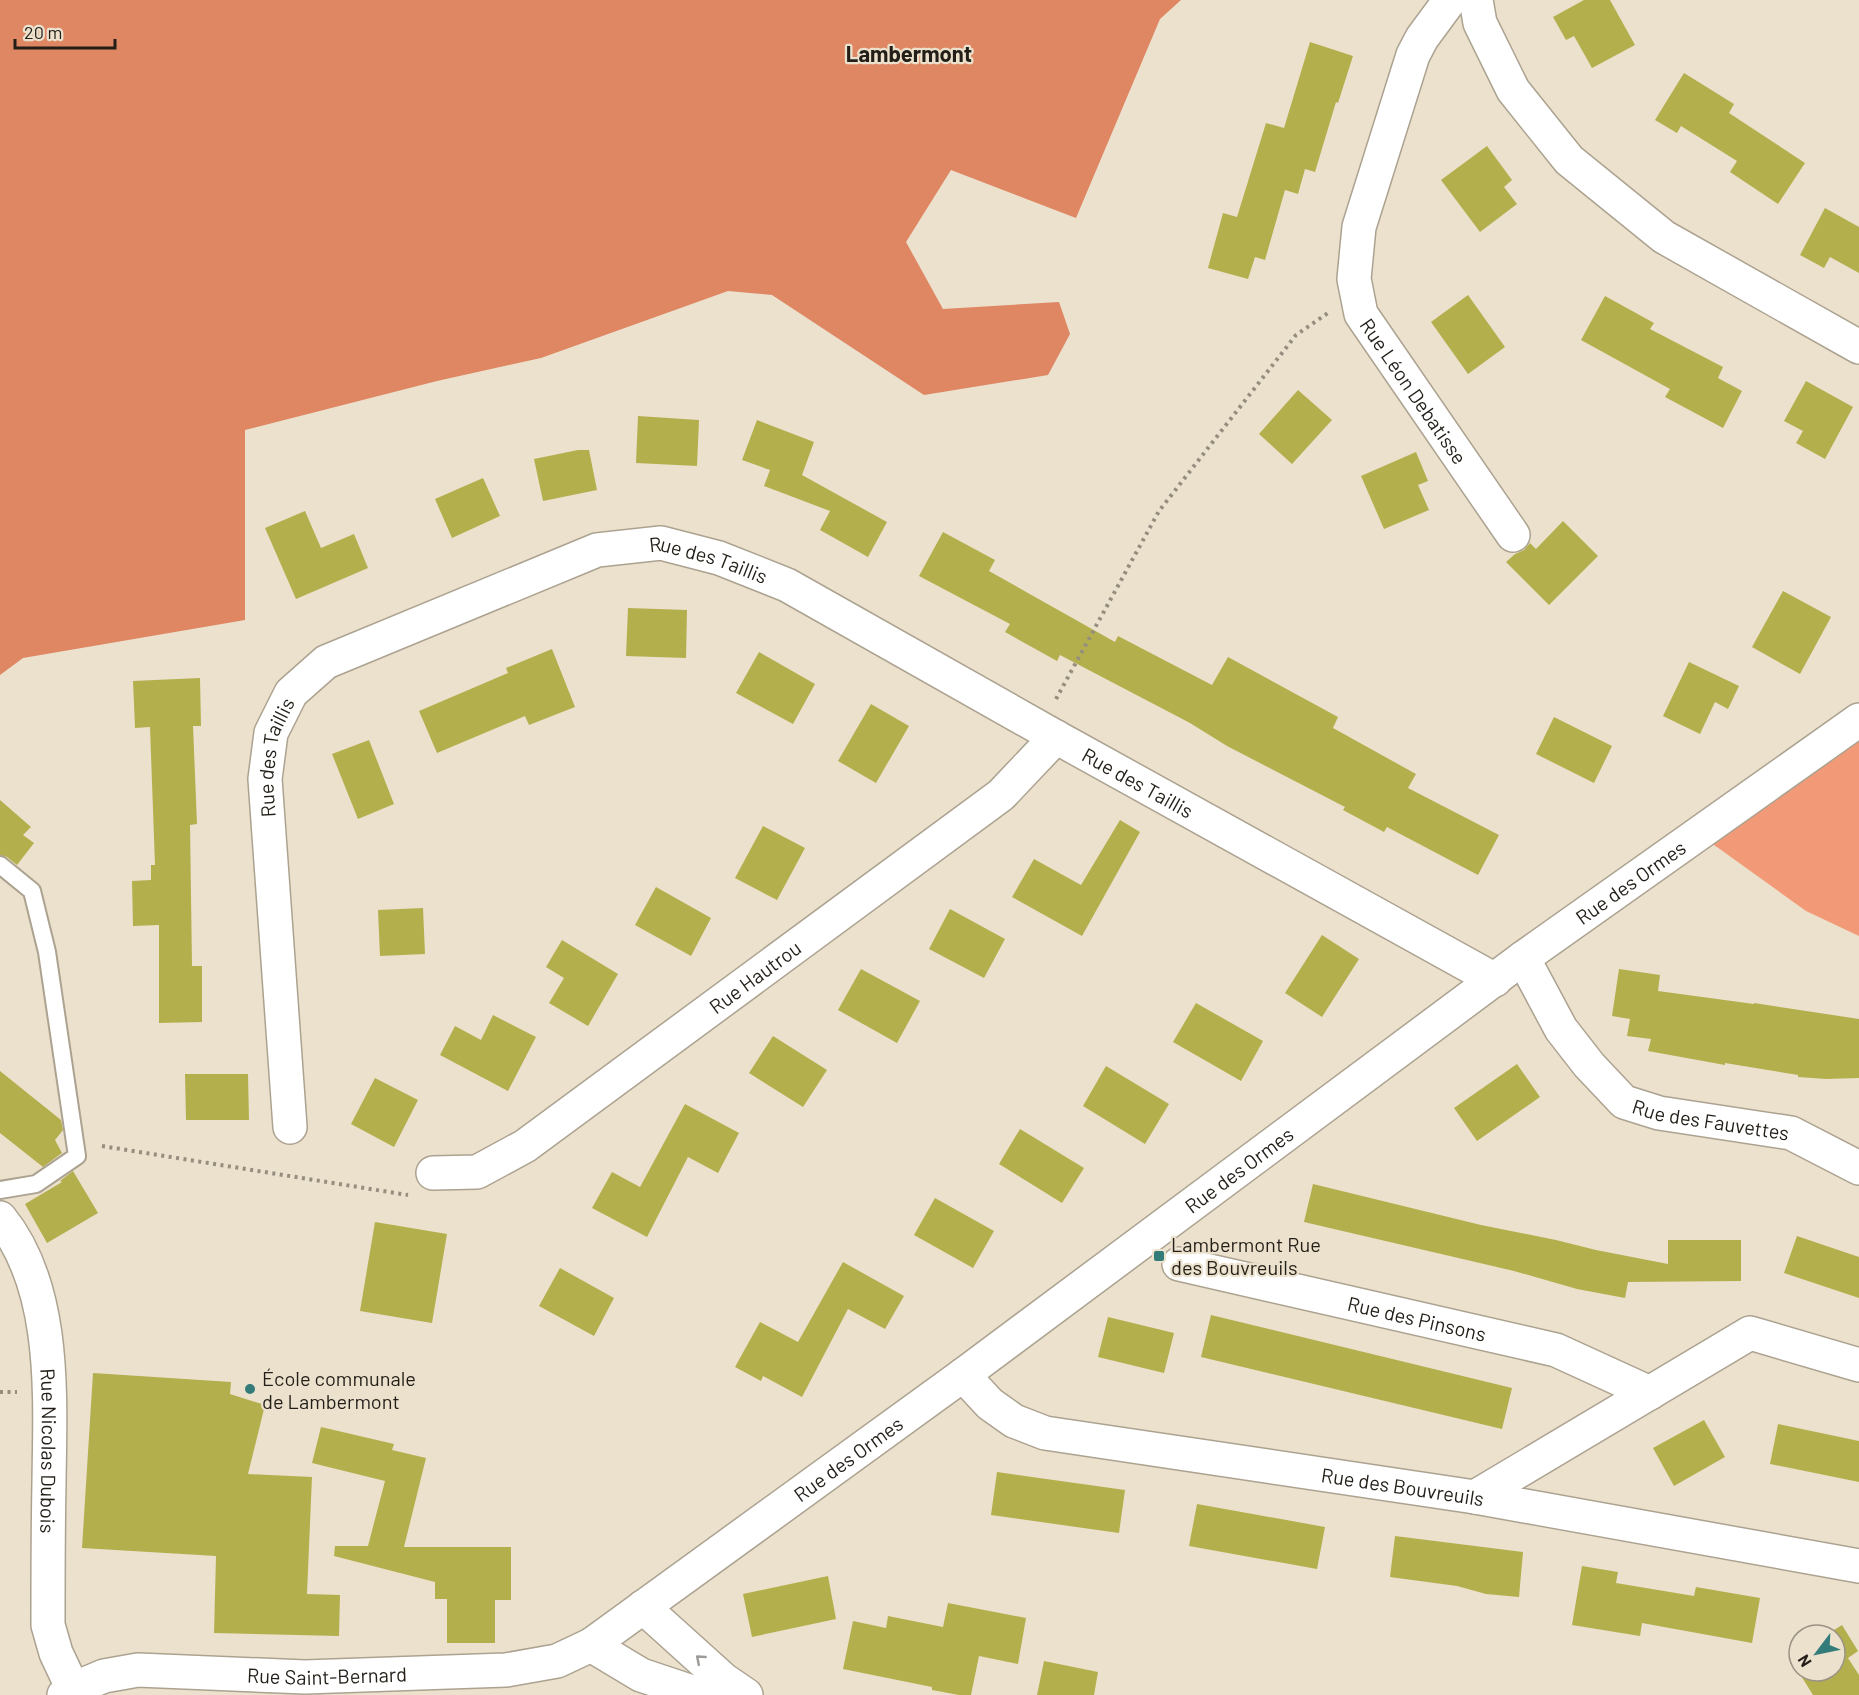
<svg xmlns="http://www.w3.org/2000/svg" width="1859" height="1695" font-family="Barlow,sans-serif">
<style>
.green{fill:#f29a78}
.forest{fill:#df8663}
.building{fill:#b4af4d}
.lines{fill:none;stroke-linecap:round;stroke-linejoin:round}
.service-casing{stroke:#aca290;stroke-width:20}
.minor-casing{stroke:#aca290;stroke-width:36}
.tertiary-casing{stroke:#aca290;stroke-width:36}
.path{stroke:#958e7f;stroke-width:4;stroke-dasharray:3 4.5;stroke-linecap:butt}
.service{stroke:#fff;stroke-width:16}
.minor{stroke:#fff;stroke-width:33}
.tertiary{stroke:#fff;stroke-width:33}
.oneway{stroke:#9c9a97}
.poi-dot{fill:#337c79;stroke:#ebe1cd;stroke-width:2}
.labels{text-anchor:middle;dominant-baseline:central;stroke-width:4.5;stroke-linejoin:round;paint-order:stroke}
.street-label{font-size:20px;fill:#231f18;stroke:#ebe1cd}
.poi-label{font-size:20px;fill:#231f18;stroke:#ebe1cd;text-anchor:start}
.quarter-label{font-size:22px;font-weight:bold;fill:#231f18;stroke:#ebe1cd}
</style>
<rect width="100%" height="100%" fill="#ebe1cd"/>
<!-- green -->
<path class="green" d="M 1859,736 L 1859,936 L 1806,911 L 1710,842 Z"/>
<!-- forest -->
<path class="forest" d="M 0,0 L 1181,0 L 1160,19 L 1076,218 L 951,170 L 906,242 L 943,309 L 1059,302 L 1070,334 L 1048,375 L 924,395 L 772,295 L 728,291 L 541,358 L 437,381 L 245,430 L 245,620 L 23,658 L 0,675 Z"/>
<!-- building -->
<path class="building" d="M 1584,0 L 1610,0 L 1635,45 L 1592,68 L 1574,36 L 1566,40 L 1553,17 Z
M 1310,42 L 1353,56 L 1338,103 L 1336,102 L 1315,172 L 1305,169 L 1298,194 L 1285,190 L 1265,260 L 1255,257 L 1248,279 L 1208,268 L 1223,213 L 1237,217 L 1266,123 L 1284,128 Z
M 1684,73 L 1734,104 L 1729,113 L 1805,163 L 1778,204 L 1730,172 L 1737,161 L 1681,126 L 1677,133 L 1655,120 Z
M 1487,146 L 1512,180 L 1504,187 L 1517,204 L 1480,232 L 1441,180 Z
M 1825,208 L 1859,227 L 1859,273 L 1830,257 L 1824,268 L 1800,255 Z
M 1468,295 L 1505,347 L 1468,374 L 1431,322 Z
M 1605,296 L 1654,323 L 1650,329 L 1723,367 L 1718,378 L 1742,391 L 1723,428 L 1665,397 L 1670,389 L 1581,340 Z
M 1806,381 L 1853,407 L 1825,459 L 1796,443 L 1803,431 L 1784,421 Z
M 1298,390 L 1332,420 L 1292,464 L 1259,434 Z
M 638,416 L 699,420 L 697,466 L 636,463 Z
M 757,420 L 814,442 L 802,475 L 887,522 L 868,557 L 820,530 L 830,511 L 764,486 L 770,470 L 742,460 Z
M 578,450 L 589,450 L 597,490 L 543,501 L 534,459 Z
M 1416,452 L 1428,481 L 1418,485 L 1429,510 L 1384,529 L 1361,476 Z
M 483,478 L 500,516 L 452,538 L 435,499 Z
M 305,511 L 321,548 L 354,534 L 368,568 L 296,599 L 265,528 Z
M 1563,521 L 1598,556 L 1549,605 L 1506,562 L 1515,554 L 1524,550 L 1530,543 L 1536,549 Z
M 943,532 L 995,560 L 989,571 L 1115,642 L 1118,636 L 1212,685 L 1228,657 L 1338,717 L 1333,728 L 1416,774 L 1408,788 L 1499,835 L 1478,875 L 1387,827 L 1384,832 L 1343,810 L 1345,807 L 1227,746 L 1190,723 L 1060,655 L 1057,661 L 1005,632 L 1010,624 L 919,576 Z
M 1783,591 L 1831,617 L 1800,674 L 1752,647 Z
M 628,608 L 687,610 L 686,658 L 626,656 Z
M 552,649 L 575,707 L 529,725 L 525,716 L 437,753 L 419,711 L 508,673 L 506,668 Z
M 759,652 L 815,684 L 793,724 L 736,693 Z
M 1689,662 L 1739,686 L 1728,709 L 1715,702 L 1700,734 L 1663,716 Z
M 200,678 L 201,726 L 193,726 L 197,824 L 190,825 L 192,966 L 202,966 L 202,1022 L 159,1023 L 159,925 L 133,926 L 132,881 L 151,880 L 151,865 L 155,865 L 150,727 L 135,728 L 133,681 Z
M 871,704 L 909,726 L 876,783 L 838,761 Z
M 1554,717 L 1612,746 L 1594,783 L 1536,754 Z
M 369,740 L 394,804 L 358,819 L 332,754 Z
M 0,800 L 31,827 L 23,835 L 34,843 L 17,865 L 7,857 L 0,855 Z
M 1120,820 L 1140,832 L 1082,936 L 1012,897 L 1034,859 L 1081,885 Z
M 763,826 L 805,848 L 777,900 L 735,878 Z
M 656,887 L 711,918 L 691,956 L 635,925 Z
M 423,908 L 425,954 L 380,956 L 378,910 Z
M 950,909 L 1005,939 L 984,978 L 929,949 Z
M 1322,935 L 1359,959 L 1322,1017 L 1285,993 Z
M 562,940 L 618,974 L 588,1026 L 549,1003 L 564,978 L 546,967 Z
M 861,969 L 920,1001 L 897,1043 L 838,1010 Z
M 1619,969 L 1660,975 L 1658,991 L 1754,1004 L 1754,1003 L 1859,1019 L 1859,1078 L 1826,1079 L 1798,1077 L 1798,1075 L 1725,1063 L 1725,1065 L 1648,1051 L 1651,1039 L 1627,1036 L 1630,1019 L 1612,1016 Z
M 1196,1003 L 1263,1041 L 1241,1081 L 1173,1042 Z
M 493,1015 L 536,1037 L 508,1091 L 440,1055 L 455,1026 L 481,1040 Z
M 773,1036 L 827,1070 L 803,1107 L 749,1073 Z
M 1517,1064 L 1540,1097 L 1477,1141 L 1454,1108 Z
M 1106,1066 L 1169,1104 L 1145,1144 L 1083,1106 Z
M 0,1071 L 61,1120 L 63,1130 L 55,1140 L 62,1153 L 43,1167 L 0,1133 Z
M 185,1074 L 248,1074 L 249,1120 L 186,1120 Z
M 375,1078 L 418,1100 L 394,1147 L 351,1124 Z
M 685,1104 L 739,1133 L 718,1173 L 688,1157 L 647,1237 L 592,1208 L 612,1172 L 640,1187 Z
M 1020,1129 L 1084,1168 L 1062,1203 L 999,1164 Z
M 73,1171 L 98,1213 L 47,1243 L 25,1204 L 62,1182 L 60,1181 Z
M 1313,1184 L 1481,1225 L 1556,1240 L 1596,1250 L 1668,1264 L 1668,1240 L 1741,1240 L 1741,1281 L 1628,1282 L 1625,1298 L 1577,1289 L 1514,1271 L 1304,1222 Z
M 935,1198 L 994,1231 L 973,1268 L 914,1235 Z
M 375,1222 L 447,1234 L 432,1323 L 360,1311 Z
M 1797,1236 L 1859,1257 L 1859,1298 L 1784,1273 Z
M 843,1262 L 904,1296 L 885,1329 L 848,1309 L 802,1397 L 763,1376 L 761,1381 L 735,1367 L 760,1322 L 798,1342 Z
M 560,1268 L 614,1298 L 594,1336 L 539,1306 Z
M 1211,1315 L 1512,1388 L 1502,1429 L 1201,1357 Z
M 1108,1317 L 1174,1333 L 1164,1373 L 1098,1357 Z
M 93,1373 L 231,1382 L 230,1394 L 265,1405 L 248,1474 L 312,1477 L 307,1594 L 340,1595 L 339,1636 L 214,1633 L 216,1556 L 82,1548 Z
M 1704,1420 L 1725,1457 L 1674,1486 L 1653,1448 Z
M 1778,1424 L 1859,1441 L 1859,1482 L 1770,1464 Z
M 321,1427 L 394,1444 L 392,1450 L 426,1458 L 404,1547 L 511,1547 L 511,1600 L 495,1600 L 495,1643 L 447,1643 L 447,1599 L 435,1599 L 435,1582 L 334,1556 L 335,1546 L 368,1546 L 385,1481 L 312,1463 Z
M 997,1472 L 1125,1490 L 1119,1533 L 991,1515 Z
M 1197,1504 L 1325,1527 L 1317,1569 L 1189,1546 Z
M 1395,1536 L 1523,1552 L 1519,1597 L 1486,1594 L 1457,1586 L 1390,1577 Z
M 1582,1566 L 1618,1572 L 1616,1583 L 1694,1596 L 1696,1587 L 1760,1598 L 1752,1643 L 1642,1623 L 1640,1636 L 1572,1625 Z
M 828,1576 L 836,1619 L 752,1637 L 743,1594 Z
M 948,1603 L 1026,1618 L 1018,1664 L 979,1656 L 971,1695 L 959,1695 L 932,1690 L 932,1687 L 843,1669 L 853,1621 L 886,1628 L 888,1616 L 943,1627 Z
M 1842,1625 L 1858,1651 L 1848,1658 L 1859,1675 L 1859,1695 L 1813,1695 L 1790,1658 L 1799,1652 L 1799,1671 L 1835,1671 L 1835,1635 L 1826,1635 Z
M 1044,1661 L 1098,1672 L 1094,1695 L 1037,1695 Z"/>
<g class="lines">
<!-- service casing -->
<g class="service-casing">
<path id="service" d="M 0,865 L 32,891 L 47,952 L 77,1156 L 36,1184 L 0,1190"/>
</g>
<!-- minor casing -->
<g class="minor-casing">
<g id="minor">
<path id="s1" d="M 1450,0 L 1422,38 L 1413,55 L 1359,227 L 1354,279 L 1361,314 L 1513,535"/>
<path d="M 1476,0 L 1480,23 L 1513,90 L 1569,160 L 1664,237 L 1859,347"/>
<path id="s2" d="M 1523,958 L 1561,1029 L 1589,1065 L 1624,1102 L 1659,1113 L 1791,1133 L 1859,1168"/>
<path id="s3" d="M 290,1127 L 265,779 L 271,733 L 291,693 L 326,662 L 597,550 L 661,543 L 719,558 L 787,585 L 1056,737 L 1495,980"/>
<path id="s4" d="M 433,1173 L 477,1172 L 525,1146 L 1001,795 L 1056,737"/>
<path id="s5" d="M 1179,1264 L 1556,1350 L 1650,1393"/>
<path id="s6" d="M 963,1375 L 990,1404 L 1014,1421 L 1045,1433 L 1475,1497 L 1859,1566"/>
<path d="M 1475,1497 L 1750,1333 L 1859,1365"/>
<path d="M 643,1607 L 724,1680 L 746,1695"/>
<path d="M 591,1645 L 641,1675 L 701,1695"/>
</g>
</g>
<!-- tertiary casing -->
<g class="tertiary-casing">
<g id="tertiary">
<path id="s7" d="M 0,1218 C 57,1288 50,1397 49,1483 C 48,1530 48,1577 48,1625 L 56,1653 L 73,1689"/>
<path id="s8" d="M 64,1695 L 73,1689 L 104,1676 L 138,1670 L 305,1677 L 506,1670 L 557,1661 L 591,1645 L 963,1375 L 1523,958 L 1859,720"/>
</g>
</g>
<!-- path -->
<path class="path" d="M 1056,699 L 1159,511 L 1296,335 L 1328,313
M 102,1146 L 408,1195
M 0,1392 L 17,1392"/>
<!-- service -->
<use href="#service" class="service"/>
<!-- minor -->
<use href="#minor" class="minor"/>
<!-- tertiary -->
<use href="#tertiary" class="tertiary"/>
</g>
<!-- one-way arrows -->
<defs><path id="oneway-chevron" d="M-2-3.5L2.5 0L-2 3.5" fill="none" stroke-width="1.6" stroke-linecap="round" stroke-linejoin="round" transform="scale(1.5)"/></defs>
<use class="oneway" href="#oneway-chevron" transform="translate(700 1659) rotate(-139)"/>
<!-- markers -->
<g class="poi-dot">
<rect x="1153" y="1250" width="12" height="12" rx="3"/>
<circle cx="250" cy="1389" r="6"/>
</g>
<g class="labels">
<!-- street labels -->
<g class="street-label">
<text stroke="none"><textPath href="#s1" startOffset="428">Rue Léon Debatisse</textPath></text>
<text stroke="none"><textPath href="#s3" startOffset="894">Rue des Taillis</textPath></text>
<text stroke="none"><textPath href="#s3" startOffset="372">Rue des Taillis</textPath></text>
<text stroke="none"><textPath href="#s3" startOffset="1380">Rue des Taillis</textPath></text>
<text stroke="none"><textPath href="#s8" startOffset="1826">Rue des Ormes</textPath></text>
<text stroke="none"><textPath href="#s4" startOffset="384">Rue Hautrou</textPath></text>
<text stroke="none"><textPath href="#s2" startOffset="266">Rue des Fauvettes</textPath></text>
<text stroke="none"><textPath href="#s8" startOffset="1340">Rue des Ormes</textPath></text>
<text stroke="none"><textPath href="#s5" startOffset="244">Rue des Pinsons</textPath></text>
<text stroke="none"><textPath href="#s7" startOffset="243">Rue Nicolas Dubois</textPath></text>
<text stroke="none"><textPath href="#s8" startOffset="854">Rue des Ormes</textPath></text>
<text stroke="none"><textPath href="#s6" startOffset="464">Rue des Bouvreuils</textPath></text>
<text stroke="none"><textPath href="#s8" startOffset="268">Rue Saint-Bernard</textPath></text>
</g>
<!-- poi labels -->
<g class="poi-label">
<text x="1171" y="1244">Lambermont Rue<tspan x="1171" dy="23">des Bouvreuils</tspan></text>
<text x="262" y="1378">École communale<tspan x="262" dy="23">de Lambermont</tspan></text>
</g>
<!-- quarter labels -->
<g class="quarter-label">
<text x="909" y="53">Lambermont</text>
</g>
</g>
<!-- north arrow -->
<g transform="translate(1817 1653) rotate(238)"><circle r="28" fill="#ebe1cd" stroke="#9b9385" stroke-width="1.5"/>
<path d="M0-4.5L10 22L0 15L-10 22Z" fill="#337c79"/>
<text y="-9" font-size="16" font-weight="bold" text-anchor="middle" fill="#231f18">N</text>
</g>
<!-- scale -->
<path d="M15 39v9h100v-9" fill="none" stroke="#231f18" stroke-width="3"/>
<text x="24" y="39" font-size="18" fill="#231f18" stroke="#ebe1cd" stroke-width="4.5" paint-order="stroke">20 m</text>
</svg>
